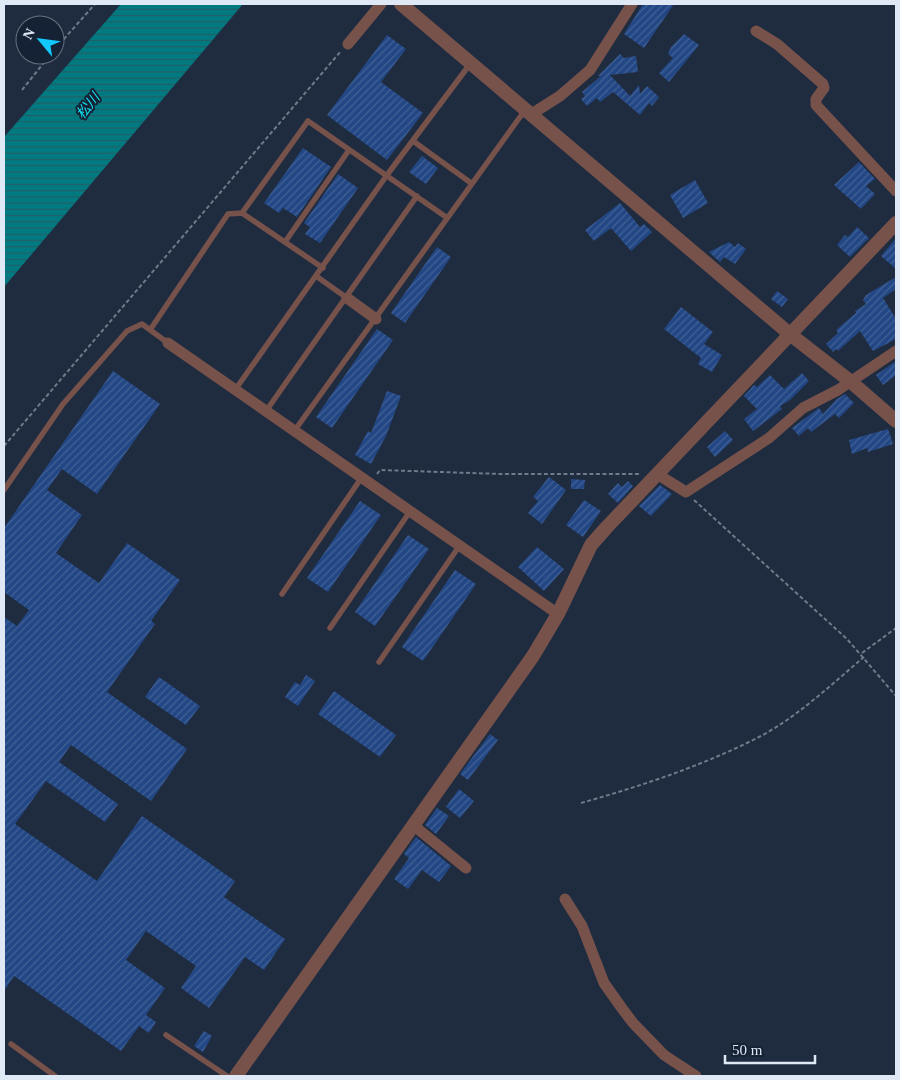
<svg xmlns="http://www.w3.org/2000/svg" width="900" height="1080" font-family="'Times New Roman','Noto Sans JP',serif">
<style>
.water{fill:url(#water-rules)}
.building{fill:url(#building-hatch)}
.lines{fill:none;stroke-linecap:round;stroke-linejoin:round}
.path{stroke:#6f7a8b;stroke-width:2;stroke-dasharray:4 2.5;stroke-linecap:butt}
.service{stroke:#76524b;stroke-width:5.5}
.minor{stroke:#76524b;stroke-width:11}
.tertiary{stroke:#76524b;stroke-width:14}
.labels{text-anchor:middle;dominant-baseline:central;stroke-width:4;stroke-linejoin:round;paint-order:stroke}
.water-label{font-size:14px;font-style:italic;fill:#10e6f4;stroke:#152134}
</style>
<defs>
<pattern id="water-rules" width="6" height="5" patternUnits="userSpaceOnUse" patternTransform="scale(1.25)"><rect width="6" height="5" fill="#007a81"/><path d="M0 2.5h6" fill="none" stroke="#226066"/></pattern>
<pattern id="building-hatch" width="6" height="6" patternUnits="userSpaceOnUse" patternTransform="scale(1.25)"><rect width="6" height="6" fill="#224784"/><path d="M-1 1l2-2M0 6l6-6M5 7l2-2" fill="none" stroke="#426296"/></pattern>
</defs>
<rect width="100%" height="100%" fill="#1f2b3f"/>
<!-- water -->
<path class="water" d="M 121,4 L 243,4 L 4,287 L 4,137 Z"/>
<!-- building -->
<path class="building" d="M 643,4 L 674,4 L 644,48 L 624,34 Z
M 684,34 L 699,45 L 669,82 L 659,73 L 673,58 L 668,54 L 671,47 Z
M 387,35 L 406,49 L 381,82 L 423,113 L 387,160 L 327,115 Z
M 620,54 L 624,58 L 636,56 L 638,72 L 610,75 L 630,96 L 639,85 L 640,94 L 647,86 L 659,97 L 652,106 L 649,103 L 640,115 L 613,92 L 600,102 L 597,98 L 587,106 L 581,99 L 585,96 L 582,92 L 601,76 L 598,76 Z
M 303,148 L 331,167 L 297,217 L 283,208 L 279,213 L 264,203 Z
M 422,156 L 438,168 L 426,184 L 409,172 Z
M 859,162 L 875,179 L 866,186 L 875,194 L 861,209 L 834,185 Z
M 338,174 L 358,188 L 320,243 L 305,234 L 310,227 L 304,223 Z
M 695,180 L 708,203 L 683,218 L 670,195 Z
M 620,203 L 640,227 L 644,224 L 652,232 L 631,251 L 611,228 L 594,241 L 585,230 Z
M 857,227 L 869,238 L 850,257 L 837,245 L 845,235 L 848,237 Z
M 896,238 L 896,269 L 881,256 Z
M 729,242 L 735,247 L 738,243 L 746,249 L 735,264 L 724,257 L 720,262 L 709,252 Z
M 437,247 L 451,257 L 405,323 L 391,313 Z
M 896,277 L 896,289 L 883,298 L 896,319 L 896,339 L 873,351 L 860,331 L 838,351 L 836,349 L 833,352 L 826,344 L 838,333 L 836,330 L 856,313 L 855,311 L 866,304 L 863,300 L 866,295 Z
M 777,291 L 788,299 L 782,307 L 771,299 Z
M 681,307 L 713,332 L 704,344 L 722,355 L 712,372 L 698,364 L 701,358 L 664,329 Z
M 377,329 L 393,340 L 332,428 L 316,417 Z
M 896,361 L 896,375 L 883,385 L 876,375 Z
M 113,371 L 160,404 L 97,494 L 62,469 L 47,490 L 82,515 L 56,553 L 99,583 L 127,543 L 180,580 L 151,621 L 155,624 L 107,692 L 187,749 L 151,801 L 71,745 L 59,762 L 118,804 L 105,822 L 46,781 L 15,824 L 97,881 L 142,816 L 235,881 L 224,897 L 285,939 L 264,970 L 245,957 L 209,1008 L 181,988 L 196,966 L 146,931 L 126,960 L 165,988 L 146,1015 L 156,1022 L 149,1033 L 139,1026 L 121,1051 L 14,976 L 4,991 L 4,617 L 17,626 L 29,610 L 4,592 L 4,528 Z
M 802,373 L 809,381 L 790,400 L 780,406 L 782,409 L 753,431 L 744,419 L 757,409 L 744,396 L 754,385 L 757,387 L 770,375 L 784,389 Z
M 387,391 L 401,396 L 386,436 L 371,464 L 355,455 L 368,431 L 371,433 Z
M 845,394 L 854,403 L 839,418 L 835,414 L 811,432 L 808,428 L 799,436 L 792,428 L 819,408 L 823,414 L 837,399 Z
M 888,429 L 893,444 L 868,452 L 867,448 L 852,454 L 849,440 Z
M 725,431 L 733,440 L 715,457 L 707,447 Z
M 549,477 L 566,490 L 542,524 L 528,513 L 538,501 L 533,497 Z
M 571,479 L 585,480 L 584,489 L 571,489 Z
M 628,481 L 633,486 L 618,503 L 608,494 L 618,483 L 622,487 Z
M 660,485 L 672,494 L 651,516 L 639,506 Z
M 584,500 L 601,511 L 583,537 L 566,525 Z
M 360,501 L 381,515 L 328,592 L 307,578 Z
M 408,535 L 429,549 L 375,626 L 355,612 Z
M 537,547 L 564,569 L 544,591 L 518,567 Z
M 455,570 L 476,584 L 423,661 L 402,647 Z
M 306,675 L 315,681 L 298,706 L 285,697 L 295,682 L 300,685 Z
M 159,677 L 200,706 L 186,725 L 145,697 Z
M 334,691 L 396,735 L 380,757 L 318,714 Z
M 490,734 L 498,740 L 468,780 L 460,774 Z
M 459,789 L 474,801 L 460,818 L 446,807 Z
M 437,808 L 449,816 L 436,834 L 425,825 Z
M 416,837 L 451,866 L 439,882 L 422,870 L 408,889 L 394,879 L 409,858 L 404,854 Z
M 204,1031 L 212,1036 L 203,1052 L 194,1046 Z"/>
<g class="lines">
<!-- path -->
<path class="path" d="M 55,49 L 95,4
M 22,90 L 50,55
M 4,446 L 341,51
M 377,474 L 380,470 L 501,474 L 640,474
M 694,500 L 847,639 L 896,696
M 862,653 L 896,628
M 581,803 C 641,786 702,766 759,737 C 796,718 832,684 864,657"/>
<!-- service -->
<path class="service" d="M 413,141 L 471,183
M 242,213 L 323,268
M 285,242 L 349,150
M 316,276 L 347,298
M 150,330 L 228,214 L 242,213 L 308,121 L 446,217
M 235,390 L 387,175 L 470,64
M 266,411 L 417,196
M 295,430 L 525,110
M 4,490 L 63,404 L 127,331 L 142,324 L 168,343
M 282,594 L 362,477
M 330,628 L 411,510
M 379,662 L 460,545
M 166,1035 L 227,1076
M 11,1044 L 55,1076"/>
<!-- minor -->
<path class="minor" d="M 756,31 L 777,44 L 823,84 L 824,88 L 816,99 L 816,105 L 896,191
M 348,44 L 381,4
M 530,115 L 560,96 L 590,70 L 632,4
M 347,298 L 376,319
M 168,343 L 558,614
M 657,474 L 686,492 L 769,438 L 803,408 L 838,390 L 896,351
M 413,825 L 466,868
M 565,899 L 582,926 L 604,983 L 621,1007 L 633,1023 L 664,1055 L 696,1076"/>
<!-- tertiary -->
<path class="tertiary" d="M 401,4 L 791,335 L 850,381 L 896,421
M 236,1076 L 533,656 L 558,614 L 591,545 L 606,528 L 896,223"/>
</g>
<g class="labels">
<!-- water labels -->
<g class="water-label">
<text transform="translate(88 106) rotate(-51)">松川</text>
</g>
</g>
<!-- border -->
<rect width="900" height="1080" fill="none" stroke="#dfe8f5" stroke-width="10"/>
<!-- north arrow -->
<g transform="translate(40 40) rotate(299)"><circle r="24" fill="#152134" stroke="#667181"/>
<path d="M0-4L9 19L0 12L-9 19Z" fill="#11cafb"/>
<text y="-8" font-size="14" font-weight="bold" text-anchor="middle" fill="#dfe8f5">N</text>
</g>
<!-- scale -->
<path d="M725 1055v8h90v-8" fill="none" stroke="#dfe8f5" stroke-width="2.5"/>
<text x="732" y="1055" font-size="15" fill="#dfe8f5" stroke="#152134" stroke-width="4" paint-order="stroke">50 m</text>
</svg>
